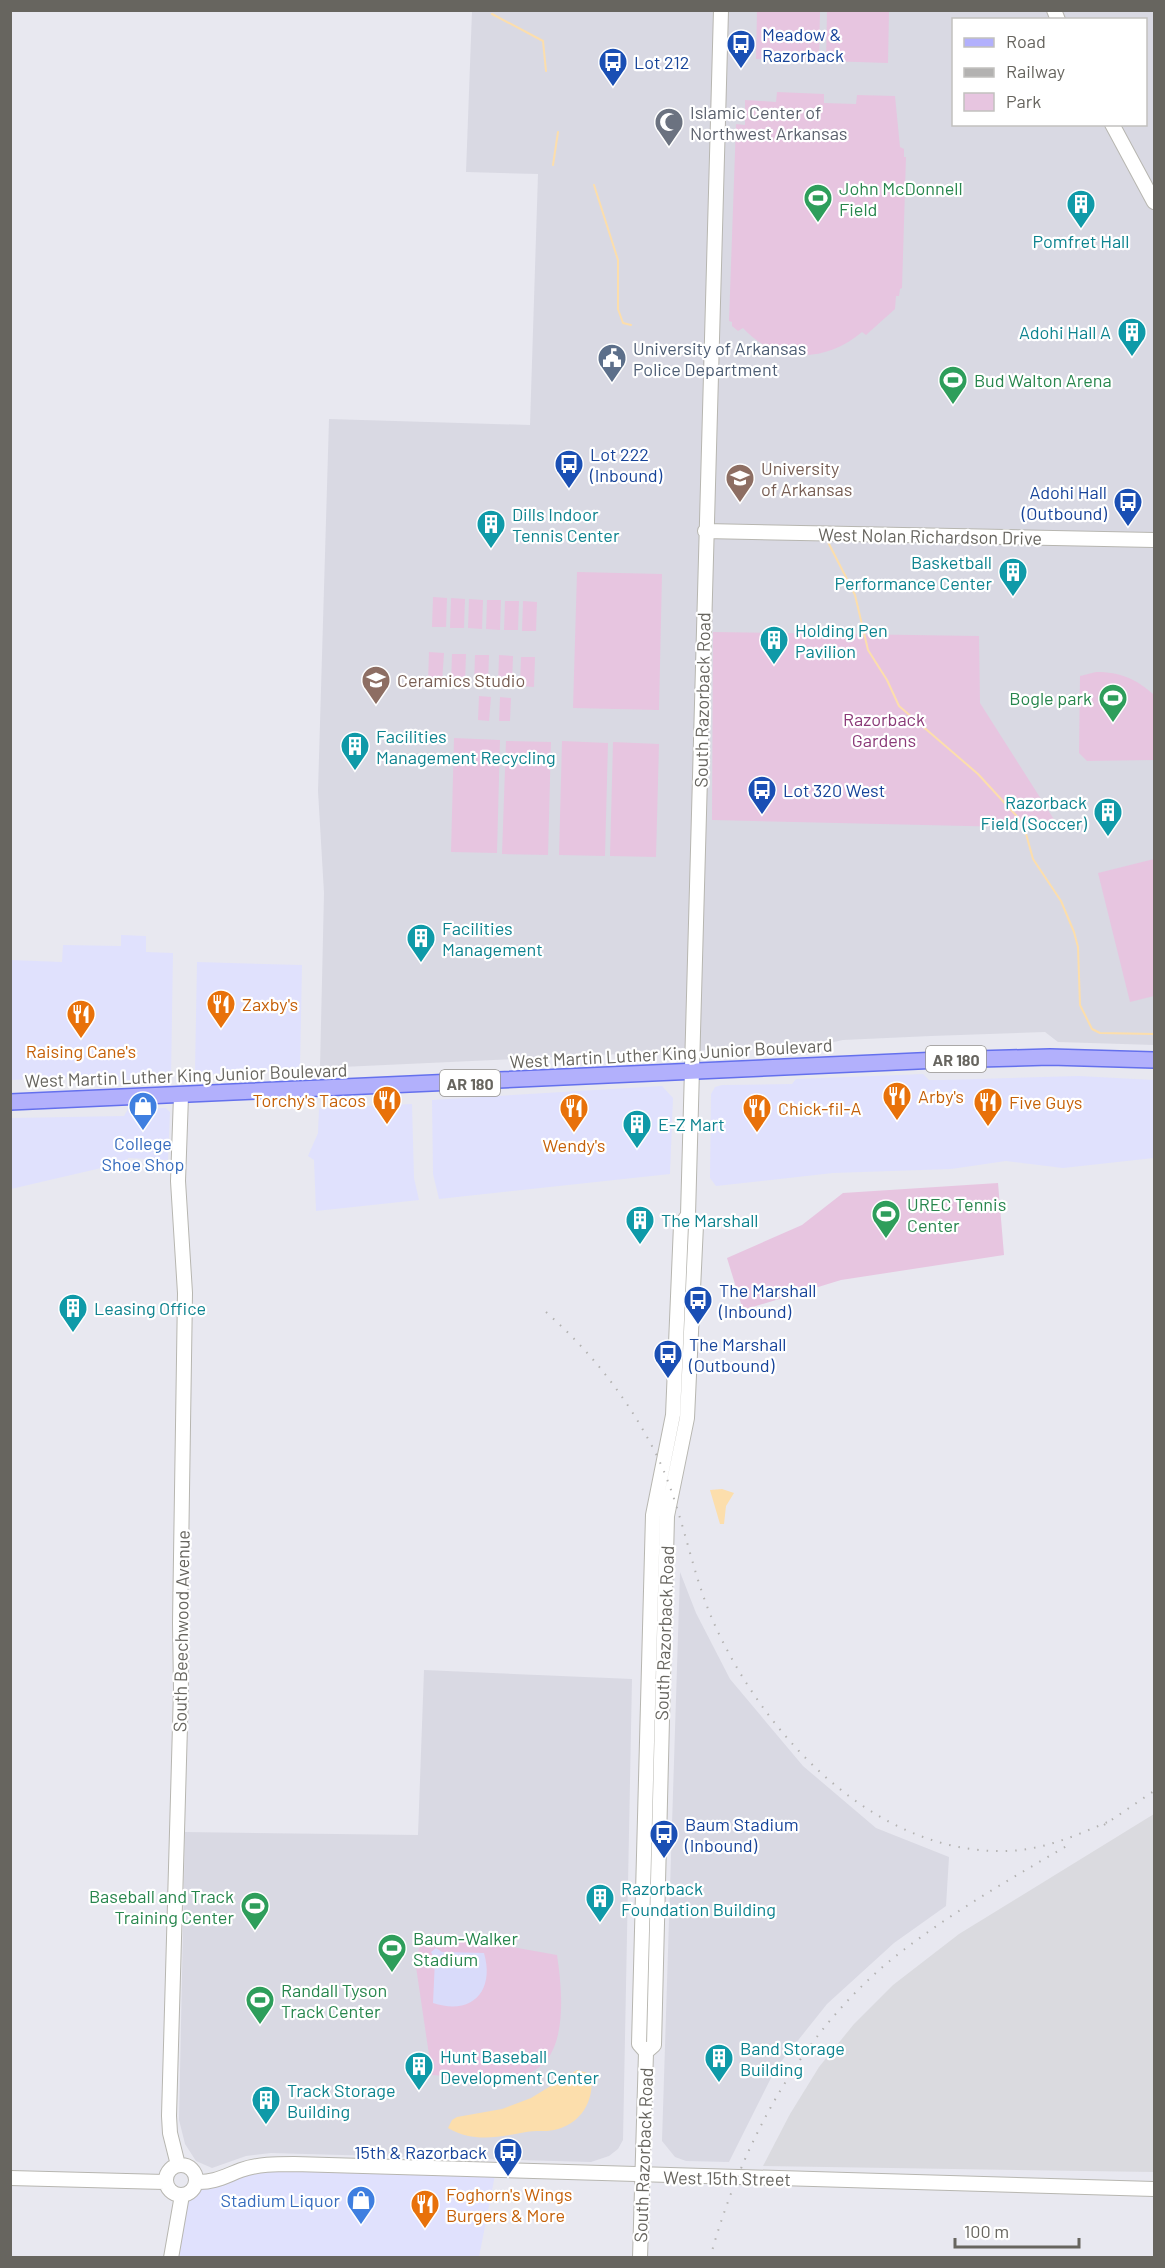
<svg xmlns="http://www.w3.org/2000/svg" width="1165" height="2268" font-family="Barlow,sans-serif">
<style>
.commercial{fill:#e0e1fd}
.industrial{fill:#dadadf}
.education{fill:#d9d9e3;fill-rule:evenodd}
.green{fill:#e7c5e0}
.sand{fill:#d9dbfa}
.water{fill:#fcdeac}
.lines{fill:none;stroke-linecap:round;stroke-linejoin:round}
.stream{stroke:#fcdeac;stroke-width:2}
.secondary-casing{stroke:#b7b6b0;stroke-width:16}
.primary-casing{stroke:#6470ed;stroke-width:18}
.secondary{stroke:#fff;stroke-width:14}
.primary{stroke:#b2b0fc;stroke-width:15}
.rail{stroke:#b3b2b1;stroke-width:2;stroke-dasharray:1.5 8;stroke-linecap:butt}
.labels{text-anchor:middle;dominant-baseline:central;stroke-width:4.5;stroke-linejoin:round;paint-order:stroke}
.shield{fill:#fff;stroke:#95938f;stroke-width:1.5}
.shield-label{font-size:16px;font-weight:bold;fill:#67655f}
.transit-label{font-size:18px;fill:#164399;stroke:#fff;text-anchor:start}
.worship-label{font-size:18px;fill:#5b616d;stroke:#fff;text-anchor:start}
.leisure-label{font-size:18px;fill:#27864d;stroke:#fff;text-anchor:start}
.culture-label{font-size:18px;fill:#0d838f;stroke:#fff;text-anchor:start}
.service-label{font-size:18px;fill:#4e5e75;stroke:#fff;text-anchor:start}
.education-label{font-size:18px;fill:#785e54;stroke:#fff;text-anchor:start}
.street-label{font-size:18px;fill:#67655f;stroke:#fff}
.park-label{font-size:18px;fill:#8a3a78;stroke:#fff}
.food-label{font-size:18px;fill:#c56008;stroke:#fff;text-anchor:start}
.shop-label{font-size:18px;fill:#366cbe;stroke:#fff}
</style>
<rect width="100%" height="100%" fill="#e8e8f0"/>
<!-- commercial -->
<path class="commercial" d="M 121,935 L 146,936 L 146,952 L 173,953 L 171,1079 L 112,1081 L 106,1076 L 11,1080 L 11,960 L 62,962 L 63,945 L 121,946 Z
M 197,962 L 302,965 L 300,1070 L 212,1074 L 195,1071 Z
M 923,1074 L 929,1080 L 943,1080 L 1079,1076 L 1154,1080 L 1154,1158 L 1063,1168 L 1006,1161 L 951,1169 L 833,1173 L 716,1186 L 710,1178 L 711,1094 L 715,1087 L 722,1085 L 792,1084 L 796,1079 Z
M 662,1086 L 673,1098 L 670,1174 L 439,1199 L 433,1174 L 432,1100 Z
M 412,1104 L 414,1178 L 419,1200 L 316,1211 L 314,1160 L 308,1156 L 318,1133 L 319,1108 Z
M 166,1108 L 170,1112 L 168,1160 L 128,1158 L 127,1162 L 11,1189 L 11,1118 L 124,1116 L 128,1109 Z
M 242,2170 L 496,2170 L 479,2257 L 171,2258 L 187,2194 L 195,2184 Z"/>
<!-- industrial -->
<path class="industrial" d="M 1154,1814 L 1154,2172 L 763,2166 L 790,2114 L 819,2067 L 854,2024 L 893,1985 L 959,1934 Z"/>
<!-- education -->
<path class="education" d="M 472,11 L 1154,11 L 1154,1045 L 1058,1042 L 1045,1032 L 931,1036 L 843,1040 L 820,1045 L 320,1068 L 324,893 L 318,791 L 329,419 L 530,425 L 538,174 L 466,172 ZM 954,20 L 1146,20 L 1146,124 L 954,124 Z
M 680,1572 L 696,1613 L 730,1679 L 803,1766 L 876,1828 L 949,1857 L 946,1906 L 894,1943 L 827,2004 L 776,2068 L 729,2162 L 686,2161 L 675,2157 L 662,2141 Z
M 424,1670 L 632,1679 L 623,2140 L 618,2149 L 609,2156 L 591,2162 L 271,2153 L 246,2156 L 212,2168 L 196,2161 L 185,2144 L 179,2120 L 185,1832 L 418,1835 Z"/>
<!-- green -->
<path class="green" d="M 757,11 L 820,11 L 819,61 L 756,59 Z
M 827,11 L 889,11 L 888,63 L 826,61 Z
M 777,92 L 824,94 L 824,103 L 856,104 L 857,95 L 895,96 L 900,147 L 904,149 L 904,157 L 906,157 L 902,288 L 900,289 L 899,296 L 896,296 L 895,309 L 866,335 L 862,332 C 826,363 776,364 743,328 L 738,331 L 732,326 L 732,322 L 729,321 L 736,124 L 745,125 L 745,100 L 776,102 Z
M 577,572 L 662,574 L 659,710 L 573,708 Z
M 433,597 L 447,598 L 446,627 L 432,627 Z
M 451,598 L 465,599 L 464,628 L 450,628 Z
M 469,599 L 483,600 L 482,629 L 468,628 Z
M 487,600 L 501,600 L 500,630 L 486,629 Z
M 505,601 L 519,601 L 518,630 L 504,630 Z
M 523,601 L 537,602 L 536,631 L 522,631 Z
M 713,632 L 979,636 L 980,703 L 1055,821 L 1010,827 L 712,820 Z
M 429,652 L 444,653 L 442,682 L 428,681 Z
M 452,654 L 466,654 L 465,683 L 451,683 Z
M 475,655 L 489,655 L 488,684 L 474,684 Z
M 499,655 L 513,656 L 512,685 L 498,685 Z
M 521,657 L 535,657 L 534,687 L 520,686 Z
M 1096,672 C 1120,672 1137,679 1154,695 L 1154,760 L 1087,761 L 1079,753 L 1080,676 Z
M 479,696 L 491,697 L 489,721 L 478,720 Z
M 500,697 L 511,698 L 510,721 L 499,721 Z
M 454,738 L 500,740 L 497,853 L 451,852 Z
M 506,741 L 551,742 L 548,855 L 502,854 Z
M 562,741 L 608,743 L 605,856 L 559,855 Z
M 613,742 L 659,744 L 656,857 L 610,856 Z
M 1154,859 L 1154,996 L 1130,1002 L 1098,873 Z
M 998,1183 L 1004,1255 L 841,1280 L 743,1310 L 727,1258 L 802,1225 L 843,1193 Z
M 444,1933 L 444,1935 L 557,1955 C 562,1988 570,2058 529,2073 C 500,2084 462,2077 432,2075 L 415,1960 L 421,1943 L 435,1934 Z"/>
<!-- sand -->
<path class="sand" d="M 436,1948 L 442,1952 L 484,1953 C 495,1991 472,2016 433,2003 L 435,1960 L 431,1952 Z"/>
<!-- water -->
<path class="water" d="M 722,1489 L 734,1493 L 726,1506 L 724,1524 L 720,1524 L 710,1490 Z
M 577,2070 L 591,2074 C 595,2101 581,2124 554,2130 C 545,2132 535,2130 526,2132 C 499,2137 474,2143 448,2128 L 452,2120 L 457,2117 L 502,2109 L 531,2098 Z"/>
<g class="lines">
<!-- stream -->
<path class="stream" d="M 492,14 L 543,41 L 546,71
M 553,165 L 558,132
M 594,185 L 618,260 L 618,309 L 623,323 L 631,325
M 828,542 L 855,595 L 868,650 L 887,680 L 899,706 L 978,774 L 1023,823 L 1033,859 L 1061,901 L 1074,932 L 1078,947 L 1080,1005 L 1092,1029 L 1100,1033 L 1154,1034"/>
<!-- secondary casing -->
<g class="secondary-casing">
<path id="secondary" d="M 1054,10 L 1058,20
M 1112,124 L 1154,202
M 705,531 L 1154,540
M 646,2052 L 654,2045 L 667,1516 L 687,1418 L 696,1225 L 688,1215
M166 2180a15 15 0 1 1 30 0a15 15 0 1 1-30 0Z
M 178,2165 L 170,2133 L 169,2116 L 181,1690 L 180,1623 L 185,1293 L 178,1181 L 181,1096
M 10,2178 L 165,2182
M 196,2182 C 214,2183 225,2176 241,2170 C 258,2164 276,2164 294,2164 L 1154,2189
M 171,2258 L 182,2195
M 640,2258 L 646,2052 L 639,2044 L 653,1515 L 673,1415 L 681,1225 L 688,1215 L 721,10"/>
</g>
<!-- primary casing -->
<g class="primary-casing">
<path id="primary" d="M 10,1102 L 940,1060 L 1050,1057 L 1154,1060"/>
</g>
<!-- secondary -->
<use href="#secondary" class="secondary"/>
<!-- primary -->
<use href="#primary" class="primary"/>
<!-- rail -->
<path class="rail" d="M 546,1312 C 591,1352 626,1396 654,1450 C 682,1504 689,1566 713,1621 C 763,1734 874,1855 1007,1851 C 1044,1850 1077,1835 1110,1821
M 1104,1825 L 1154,1791
M 710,2258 C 741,2146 797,2040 886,1964 C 943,1917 1007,1881 1070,1844"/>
</g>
<!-- icons -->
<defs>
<g id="bus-pin" transform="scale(1.5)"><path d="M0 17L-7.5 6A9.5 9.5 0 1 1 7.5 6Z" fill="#1a4fb4" stroke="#fff"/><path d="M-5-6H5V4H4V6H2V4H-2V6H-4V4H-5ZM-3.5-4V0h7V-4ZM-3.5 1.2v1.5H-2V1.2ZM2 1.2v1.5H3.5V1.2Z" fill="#fff"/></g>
<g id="mosque-pin" transform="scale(1.5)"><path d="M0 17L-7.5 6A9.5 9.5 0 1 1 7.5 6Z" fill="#6b7280" stroke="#fff"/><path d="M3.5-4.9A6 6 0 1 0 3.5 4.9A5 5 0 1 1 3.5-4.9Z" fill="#fff"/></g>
<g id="stadium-pin" transform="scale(1.5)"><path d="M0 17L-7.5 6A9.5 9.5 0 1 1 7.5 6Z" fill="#2e9e5b" stroke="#fff"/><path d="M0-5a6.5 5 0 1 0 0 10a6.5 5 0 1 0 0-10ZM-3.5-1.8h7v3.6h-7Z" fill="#fff"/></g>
<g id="building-pin" transform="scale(1.5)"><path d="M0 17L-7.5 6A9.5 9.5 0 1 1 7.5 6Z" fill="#0f9aa8" stroke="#fff"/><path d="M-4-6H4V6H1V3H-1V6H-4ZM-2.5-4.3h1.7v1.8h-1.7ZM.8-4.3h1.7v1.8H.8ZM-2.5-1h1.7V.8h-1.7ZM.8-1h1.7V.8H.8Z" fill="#fff"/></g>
<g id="civic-pin" transform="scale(1.5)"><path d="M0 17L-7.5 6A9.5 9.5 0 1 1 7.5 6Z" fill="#5c6f8a" stroke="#fff"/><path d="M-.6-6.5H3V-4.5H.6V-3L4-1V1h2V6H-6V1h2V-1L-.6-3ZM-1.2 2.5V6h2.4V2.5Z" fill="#fff"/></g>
<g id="university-pin" transform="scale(1.5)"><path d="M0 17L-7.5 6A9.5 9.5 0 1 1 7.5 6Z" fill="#8d6e63" stroke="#fff"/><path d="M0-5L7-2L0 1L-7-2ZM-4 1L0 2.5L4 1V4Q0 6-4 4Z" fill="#fff"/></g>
<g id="restaurant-pin" transform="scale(1.5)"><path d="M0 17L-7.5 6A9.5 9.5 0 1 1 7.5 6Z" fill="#e8710a" stroke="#fff"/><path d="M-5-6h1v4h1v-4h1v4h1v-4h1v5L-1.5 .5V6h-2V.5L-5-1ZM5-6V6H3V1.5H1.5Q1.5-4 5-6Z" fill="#fff"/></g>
<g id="shop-pin" transform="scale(1.5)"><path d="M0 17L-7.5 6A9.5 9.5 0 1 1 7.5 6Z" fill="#3f7fe0" stroke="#fff"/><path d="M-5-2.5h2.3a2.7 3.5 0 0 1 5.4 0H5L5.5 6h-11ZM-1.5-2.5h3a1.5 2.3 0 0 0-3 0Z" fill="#fff"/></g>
</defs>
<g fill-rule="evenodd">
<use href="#bus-pin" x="741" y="44"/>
<use href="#bus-pin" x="613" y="62"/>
<use href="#mosque-pin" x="669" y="122"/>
<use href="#stadium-pin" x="818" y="198"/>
<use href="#building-pin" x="1081" y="204"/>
<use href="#building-pin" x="1132" y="332"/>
<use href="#civic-pin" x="612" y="358"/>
<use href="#stadium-pin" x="953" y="380"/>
<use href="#bus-pin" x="569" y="464"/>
<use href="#university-pin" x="740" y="478"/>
<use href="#bus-pin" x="1128" y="502"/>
<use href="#building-pin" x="491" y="524"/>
<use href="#building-pin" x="1013" y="572"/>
<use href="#building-pin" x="774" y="640"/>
<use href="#university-pin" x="376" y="680"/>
<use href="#stadium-pin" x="1113" y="698"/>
<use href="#building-pin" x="355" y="746"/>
<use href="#bus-pin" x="762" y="790"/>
<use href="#building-pin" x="1108" y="812"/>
<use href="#building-pin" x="421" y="938"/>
<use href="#restaurant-pin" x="221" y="1004"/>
<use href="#restaurant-pin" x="81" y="1014"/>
<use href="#restaurant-pin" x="897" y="1096"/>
<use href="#restaurant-pin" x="387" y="1100"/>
<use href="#restaurant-pin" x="988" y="1102"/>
<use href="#shop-pin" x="143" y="1106"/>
<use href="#restaurant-pin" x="574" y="1108"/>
<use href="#restaurant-pin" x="757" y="1108"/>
<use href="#building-pin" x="637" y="1124"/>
<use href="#stadium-pin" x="886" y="1214"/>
<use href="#building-pin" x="640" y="1220"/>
<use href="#bus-pin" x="698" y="1300"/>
<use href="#building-pin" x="73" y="1308"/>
<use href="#bus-pin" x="668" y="1354"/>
<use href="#bus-pin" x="664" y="1834"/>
<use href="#building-pin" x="600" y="1898"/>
<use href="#stadium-pin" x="255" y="1906"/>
<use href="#stadium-pin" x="392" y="1948"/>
<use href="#stadium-pin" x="260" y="2000"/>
<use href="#building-pin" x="719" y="2058"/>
<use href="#building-pin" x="419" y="2066"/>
<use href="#building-pin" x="266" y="2100"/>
<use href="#bus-pin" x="508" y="2152"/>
<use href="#shop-pin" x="361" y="2200"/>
<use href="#restaurant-pin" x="425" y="2204"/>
</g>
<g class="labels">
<!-- shield labels -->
<g class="shield">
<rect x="926" y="1046" width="60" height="26" rx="4.5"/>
<rect x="440" y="1070" width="60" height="26" rx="4.5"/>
</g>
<g class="shield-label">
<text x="956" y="1059">AR 180</text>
<text x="470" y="1083">AR 180</text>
</g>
<!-- transit labels -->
<g class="transit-label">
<text x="762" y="34">Meadow &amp;<tspan x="762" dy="21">Razorback</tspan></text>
<text x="634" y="62">Lot 212</text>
<text x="590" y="454">Lot 222<tspan x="590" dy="21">(Inbound)</tspan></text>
<text x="1107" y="492" text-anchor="end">Adohi Hall<tspan x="1107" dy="21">(Outbound)</tspan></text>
<text x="783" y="790">Lot 320 West</text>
<text x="719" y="1290">The Marshall<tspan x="719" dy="21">(Inbound)</tspan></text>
<text x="689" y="1344">The Marshall<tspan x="689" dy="21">(Outbound)</tspan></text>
<text x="685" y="1824">Baum Stadium<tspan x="685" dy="21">(Inbound)</tspan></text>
<text x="487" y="2152" text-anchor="end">15th &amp; Razorback</text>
</g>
<!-- worship labels -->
<g class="worship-label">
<text x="690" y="112">Islamic Center of<tspan x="690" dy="21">Northwest Arkansas</tspan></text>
</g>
<!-- leisure labels -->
<g class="leisure-label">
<text x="839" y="188">John McDonnell<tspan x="839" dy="21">Field</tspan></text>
<text x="974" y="380">Bud Walton Arena</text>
<text x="1092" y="698" text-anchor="end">Bogle park</text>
<text x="907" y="1204">UREC Tennis<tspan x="907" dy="21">Center</tspan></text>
<text x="234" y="1896" text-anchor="end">Baseball and Track<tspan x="234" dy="21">Training Center</tspan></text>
<text x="413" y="1938">Baum-Walker<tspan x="413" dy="21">Stadium</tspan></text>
<text x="281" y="1990">Randall Tyson<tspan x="281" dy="21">Track Center</tspan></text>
</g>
<!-- culture labels -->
<g class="culture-label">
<text x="1081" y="241" text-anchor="middle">Pomfret Hall</text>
<text x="1111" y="332" text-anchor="end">Adohi Hall A</text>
<text x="512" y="514">Dills Indoor<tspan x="512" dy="21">Tennis Center</tspan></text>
<text x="992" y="562" text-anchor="end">Basketball<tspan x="992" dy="21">Performance Center</tspan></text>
<text x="795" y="630">Holding Pen<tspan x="795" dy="21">Pavilion</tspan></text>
<text x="376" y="736">Facilities<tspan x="376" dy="21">Management Recycling</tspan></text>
<text x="1087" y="802" text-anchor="end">Razorback<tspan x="1087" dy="21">Field (Soccer)</tspan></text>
<text x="442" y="928">Facilities<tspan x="442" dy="21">Management</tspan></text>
<text x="658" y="1124">E-Z Mart</text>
<text x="661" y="1220">The Marshall</text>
<text x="94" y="1308">Leasing Office</text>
<text x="621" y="1888">Razorback<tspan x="621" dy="21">Foundation Building</tspan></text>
<text x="740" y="2048">Band Storage<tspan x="740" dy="21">Building</tspan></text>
<text x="440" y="2056">Hunt Baseball<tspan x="440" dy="21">Development Center</tspan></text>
<text x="287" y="2090">Track Storage<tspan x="287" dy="21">Building</tspan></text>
</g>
<!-- service labels -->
<g class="service-label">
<text x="633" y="348">University of Arkansas<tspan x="633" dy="21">Police Department</tspan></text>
</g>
<!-- education labels -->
<g class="education-label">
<text x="761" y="468">University<tspan x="761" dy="21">of Arkansas</tspan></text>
<text x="397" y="680">Ceramics Studio</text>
</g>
<!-- street labels -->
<g class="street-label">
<text transform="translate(930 536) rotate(1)">West Nolan Richardson Drive</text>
<text transform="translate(702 700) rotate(-89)">South Razorback Road</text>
<text transform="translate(671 1053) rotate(-3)">West Martin Luther King Junior Boulevard</text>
<text transform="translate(186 1075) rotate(-2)">West Martin Luther King Junior Boulevard</text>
<text transform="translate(181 1631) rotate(-89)">South Beechwood Avenue</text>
<text transform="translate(664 1633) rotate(-88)">South Razorback Road</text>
<text transform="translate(643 2155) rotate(-88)">South Razorback Road</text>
<text transform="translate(727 2178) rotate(1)">West 15th Street</text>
</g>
<!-- park labels -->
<g class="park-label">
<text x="884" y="719">Razorback<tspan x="884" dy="21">Gardens</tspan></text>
</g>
<!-- food labels -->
<g class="food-label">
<text x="242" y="1004">Zaxby's</text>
<text x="81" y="1051" text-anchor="middle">Raising Cane's</text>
<text x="918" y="1096">Arby's</text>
<text x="366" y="1100" text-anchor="end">Torchy's Tacos</text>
<text x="1009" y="1102">Five Guys</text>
<text x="778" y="1108">Chick-fil-A</text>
<text x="574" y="1145" text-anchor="middle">Wendy's</text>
<text x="446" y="2194">Foghorn's Wings<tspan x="446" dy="21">Burgers &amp; More</tspan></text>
</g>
<!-- shop labels -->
<g class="shop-label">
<text x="143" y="1143">College<tspan x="143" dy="21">Shoe Shop</tspan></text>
<text x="340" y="2200" text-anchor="end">Stadium Liquor</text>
</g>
</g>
<!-- border -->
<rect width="1165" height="2268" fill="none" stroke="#67655f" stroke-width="24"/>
<!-- legend -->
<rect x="952" y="18" width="195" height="108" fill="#ffffff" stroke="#c2c1bf" stroke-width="1.5"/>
<rect x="964" y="38" width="30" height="9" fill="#b2b0fc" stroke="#c2c1bf" stroke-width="1.5"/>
<text x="1006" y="48" font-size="18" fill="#67655f">Road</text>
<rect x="964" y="68" width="30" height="9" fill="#b3b2b1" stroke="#c2c1bf" stroke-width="1.5"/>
<text x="1006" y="78" font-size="18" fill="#67655f">Railway</text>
<rect x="964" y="93" width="30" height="18" fill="#e7c5e0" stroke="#c2c1bf" stroke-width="1.5"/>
<text x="1006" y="108" font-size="18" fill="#67655f">Park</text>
<!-- scale -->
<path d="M955 2238v9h124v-9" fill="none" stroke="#67655f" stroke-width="3"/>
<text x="964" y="2238" font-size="18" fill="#67655f" stroke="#ffffff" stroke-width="4.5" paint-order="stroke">100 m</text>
</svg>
